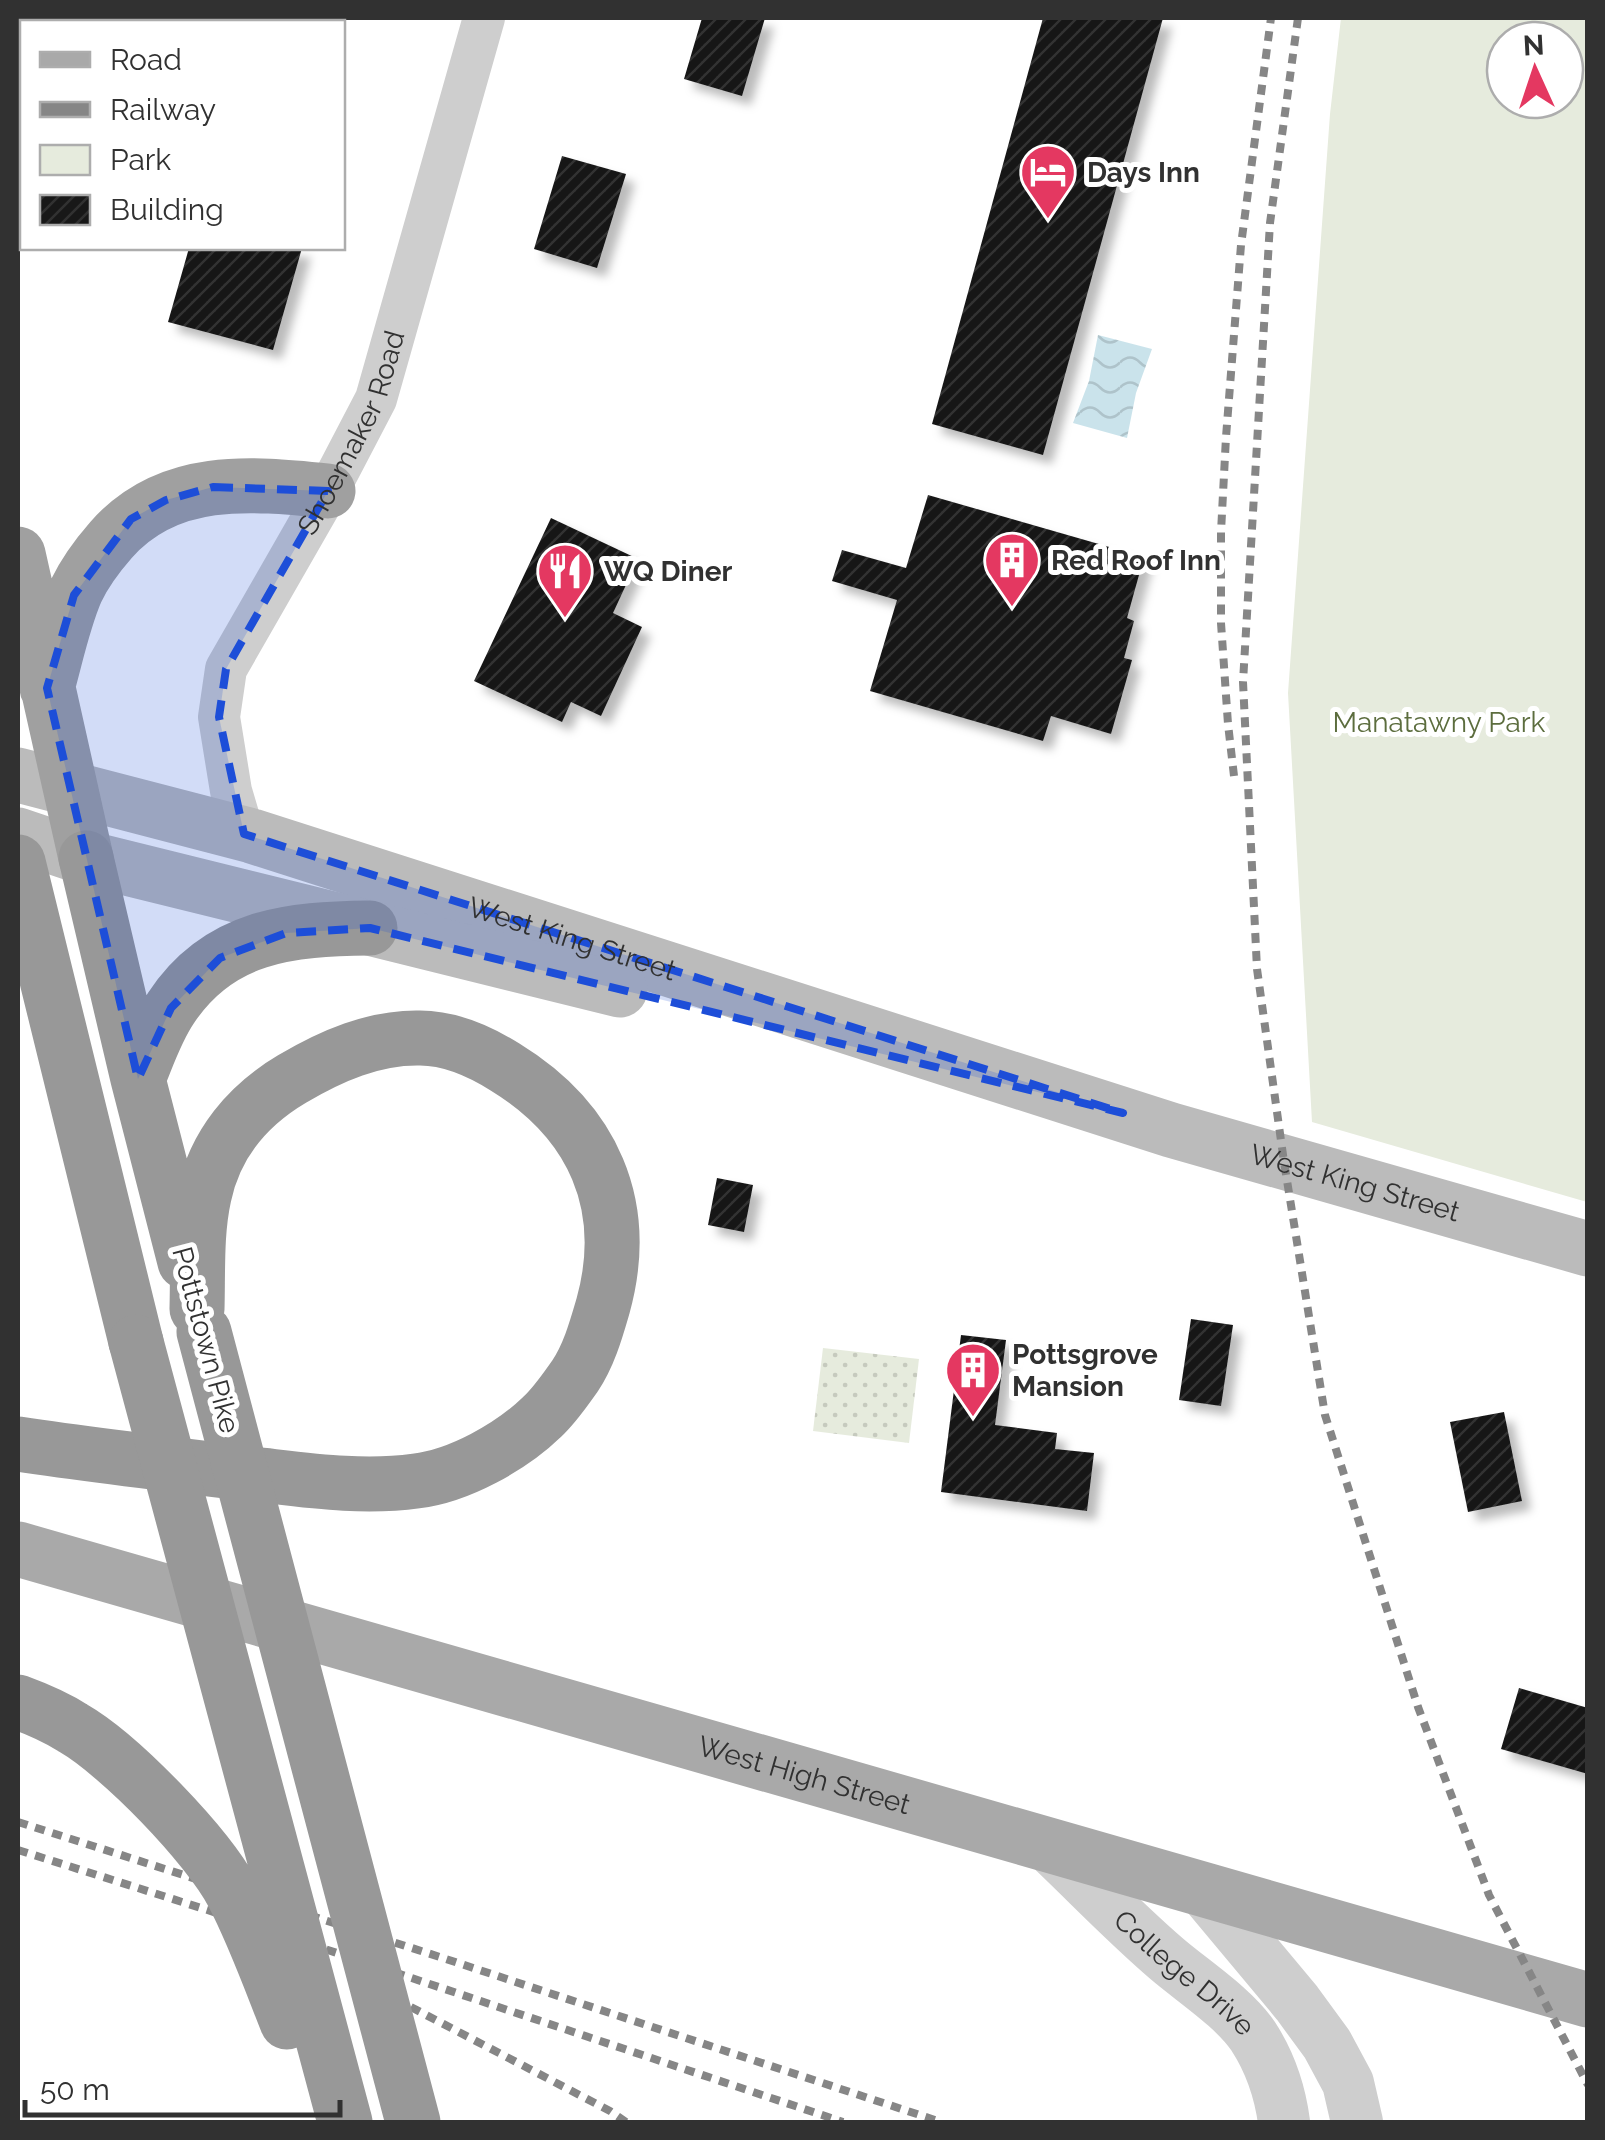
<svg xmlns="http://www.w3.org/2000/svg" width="1605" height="2140" font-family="Raleway,sans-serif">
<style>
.green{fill:#e6ebdd;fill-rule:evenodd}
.garden{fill:url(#garden-dots)}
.water{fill:url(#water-waves)}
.building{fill:url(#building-hatch);filter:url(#shadow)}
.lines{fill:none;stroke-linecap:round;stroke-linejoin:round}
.minor{stroke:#cecece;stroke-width:42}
.tertiary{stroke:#cecece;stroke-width:52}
.secondary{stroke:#bbb;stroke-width:55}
.primary{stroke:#a9a9a9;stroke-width:55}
.trunk{stroke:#a0a0a0;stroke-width:55}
.motorway{stroke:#989898;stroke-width:55}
.rail{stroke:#868686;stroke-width:8;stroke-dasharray:10 8;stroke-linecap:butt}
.motorway-bridge{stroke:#989898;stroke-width:55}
.marked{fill:#1d4ed8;fill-opacity:0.2;stroke:#1d4ed8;stroke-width:8;stroke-dasharray:20 12;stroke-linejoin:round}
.labels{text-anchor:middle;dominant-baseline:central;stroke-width:10;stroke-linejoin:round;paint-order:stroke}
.poi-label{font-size:28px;font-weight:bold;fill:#313131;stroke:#fff;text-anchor:start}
.street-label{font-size:28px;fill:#313131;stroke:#fff}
.park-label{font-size:28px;fill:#5c6d3e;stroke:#fff}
</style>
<defs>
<pattern id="garden-dots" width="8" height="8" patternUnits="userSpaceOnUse" patternTransform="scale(2.5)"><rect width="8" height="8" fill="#e6ebdd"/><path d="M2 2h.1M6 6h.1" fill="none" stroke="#c6cabe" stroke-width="1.8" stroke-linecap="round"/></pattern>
<pattern id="water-waves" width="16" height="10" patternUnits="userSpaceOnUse" patternTransform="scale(2.5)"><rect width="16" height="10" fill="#cae3eb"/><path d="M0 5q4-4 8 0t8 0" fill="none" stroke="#aec3ca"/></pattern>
<pattern id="building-hatch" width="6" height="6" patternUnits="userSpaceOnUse" patternTransform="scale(2.5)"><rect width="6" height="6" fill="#181818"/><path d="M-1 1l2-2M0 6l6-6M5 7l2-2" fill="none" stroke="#313131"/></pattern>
<filter id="shadow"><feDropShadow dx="9" dy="9" stdDeviation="5" flood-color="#0004"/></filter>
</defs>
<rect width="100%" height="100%" fill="#fff"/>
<!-- green -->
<path class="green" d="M 1341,18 L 1587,18 L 1587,1202 L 1312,1122 L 1288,693 L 1330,114 ZM 1505,40 L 1565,40 L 1565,100 L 1505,100 Z"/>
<!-- garden -->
<path class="garden" d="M 823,1348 L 919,1359 L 909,1443 L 813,1431 Z"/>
<!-- water -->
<path class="water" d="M 1098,335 L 1152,349 L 1136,393 L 1127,438 L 1073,423 L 1089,381 Z"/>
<!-- building -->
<path class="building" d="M 702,18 L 765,18 L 742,96 L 684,79 Z
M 1043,18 L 1163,18 L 1043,455 L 932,424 Z
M 562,156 L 626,174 L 597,268 L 534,249 Z
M 189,248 L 302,248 L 273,350 L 168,322 Z
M 928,495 L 1144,557 L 1127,618 L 1134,621 L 1124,658 L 1132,660 L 1111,734 L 1051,716 L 1043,741 L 870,691 L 897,600 L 832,581 L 842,550 L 906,568 Z
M 551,518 L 638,559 L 613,613 L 642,627 L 601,716 L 571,702 L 562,722 L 474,681 Z
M 717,1178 L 753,1185 L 744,1232 L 708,1225 Z
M 1191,1319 L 1233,1325 L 1221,1406 L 1179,1400 Z
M 961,1335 L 1006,1340 L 995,1425 L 1057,1433 L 1055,1449 L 1094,1453 L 1087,1511 L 941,1492 Z
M 1504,1412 L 1522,1501 L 1468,1512 L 1450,1422 Z
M 1519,1688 L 1588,1708 L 1588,1774 L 1501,1749 Z"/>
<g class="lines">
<!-- minor -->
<path class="minor" id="s1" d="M 244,835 L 231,791 L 219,717 L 226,669 L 328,491 L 376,399 L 484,18"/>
<!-- tertiary -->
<g class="tertiary">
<path id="s2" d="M 1049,1847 C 1088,1884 1126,1924 1167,1959 C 1194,1982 1233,2007 1253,2036 C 1270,2062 1280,2092 1284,2122"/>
<path d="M 1202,1889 L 1297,2003 L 1327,2044 L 1348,2083 L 1357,2122"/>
</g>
<!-- secondary -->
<g class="secondary">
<path id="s3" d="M 18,775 L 252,836 L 1171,1130 L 1588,1249"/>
<path d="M 18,835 L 86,858 L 620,990"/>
</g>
<!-- primary -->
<path class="primary" id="s4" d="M 18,1549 L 1588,2000"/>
<!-- trunk -->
<path class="trunk" d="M 18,554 L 86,858
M 47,688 C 56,656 63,621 76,591 C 85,572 97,556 111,540 C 168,475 250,483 328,491"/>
<!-- motorway -->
<path class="motorway" d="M 86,858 L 138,1079 L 185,1262
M 18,862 L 136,1342
M 138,1079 C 148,1055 156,1030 171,1008 C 219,935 290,929 370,928
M 18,1444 C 92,1455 167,1464 243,1473 C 300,1479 358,1489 416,1481 C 459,1476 511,1447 542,1417 C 555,1405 565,1390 575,1376 C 589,1355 596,1330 603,1306 C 631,1205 593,1121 505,1067 C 481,1052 450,1038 420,1038 C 374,1037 331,1056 292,1079 C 248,1105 215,1144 204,1196 C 196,1232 198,1271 197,1309"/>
<!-- rail -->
<path class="rail" d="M 1298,18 L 1270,223 L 1243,682 L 1257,969 L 1284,1162 L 1325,1415 L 1418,1707 L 1489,1895 L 1588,2085
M 1234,776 L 1228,724 L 1221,623 L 1221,532 L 1226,437 L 1241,245 L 1271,18
M 18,1822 L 443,1958 L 941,2122
M 18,1850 L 220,1914 L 843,2122
M 363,1982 L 610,2111 L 626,2122"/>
<!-- motorway-bridge -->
<path class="motorway-bridge" d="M 204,1332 L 413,2122
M 136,1342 L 345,2122
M 18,1702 C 37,1709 56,1717 73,1728 C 120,1755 208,1846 233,1894 C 254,1934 270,1979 287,2022"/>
</g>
<!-- marked area -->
<path class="marked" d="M 213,487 L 328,491 L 226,669 L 219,717 L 244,834 L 1123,1113 L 370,928 L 286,933 L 220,958 L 171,1008 L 138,1079 L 47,688 L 74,595 L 131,519 L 166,500 Z"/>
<!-- icons -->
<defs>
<g id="hotel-pin" transform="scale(2.875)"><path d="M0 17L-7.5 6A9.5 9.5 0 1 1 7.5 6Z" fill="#e43861" stroke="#fff"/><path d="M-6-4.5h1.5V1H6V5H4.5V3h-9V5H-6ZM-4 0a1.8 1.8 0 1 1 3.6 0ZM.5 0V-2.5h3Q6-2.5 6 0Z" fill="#fff"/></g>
<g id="building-pin" transform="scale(2.875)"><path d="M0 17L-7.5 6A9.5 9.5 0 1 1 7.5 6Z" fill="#e43861" stroke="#fff"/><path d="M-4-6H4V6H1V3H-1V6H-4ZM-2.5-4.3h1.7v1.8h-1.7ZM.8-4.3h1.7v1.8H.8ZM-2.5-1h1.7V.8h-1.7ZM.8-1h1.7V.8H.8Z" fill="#fff"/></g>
<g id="restaurant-pin" transform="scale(2.875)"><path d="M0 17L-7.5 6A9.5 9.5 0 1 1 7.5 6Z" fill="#e43861" stroke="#fff"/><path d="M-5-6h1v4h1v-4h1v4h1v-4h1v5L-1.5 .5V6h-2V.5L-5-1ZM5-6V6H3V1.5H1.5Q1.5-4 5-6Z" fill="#fff"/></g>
</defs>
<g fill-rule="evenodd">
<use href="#hotel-pin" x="1048" y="172"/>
<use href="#building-pin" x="1012" y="560"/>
<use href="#restaurant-pin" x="565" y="571"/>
<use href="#building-pin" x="973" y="1370"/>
</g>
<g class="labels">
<!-- poi labels -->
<g class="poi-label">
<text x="1087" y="172">Days Inn</text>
<text x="1051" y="560">Red Roof Inn</text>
<text x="604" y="571">WQ Diner</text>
<text x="1012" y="1354">Pottsgrove<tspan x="1012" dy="32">Mansion</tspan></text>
</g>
<!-- street labels -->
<g class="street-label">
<text stroke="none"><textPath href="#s1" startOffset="438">Shoemaker Road</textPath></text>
<text stroke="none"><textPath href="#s3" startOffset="578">West King Street</textPath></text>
<text stroke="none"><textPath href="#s3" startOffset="1398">West King Street</textPath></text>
<text transform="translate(206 1340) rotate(75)">Pottstown Pike</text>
<text stroke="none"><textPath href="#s4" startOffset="818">West High Street</textPath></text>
<text stroke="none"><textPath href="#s2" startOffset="185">College Drive</textPath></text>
</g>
<!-- park labels -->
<g class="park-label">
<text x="1439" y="722">Manatawny Park</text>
</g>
</g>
<!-- border -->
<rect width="1605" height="2140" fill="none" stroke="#313131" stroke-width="40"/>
<!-- legend -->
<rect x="20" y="20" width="325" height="230" fill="#ffffff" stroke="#adadad" stroke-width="2.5"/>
<rect x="40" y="52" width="50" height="15" fill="#a9a9a9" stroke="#adadad" stroke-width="2.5"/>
<text x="110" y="70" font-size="30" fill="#313131">Road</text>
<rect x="40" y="102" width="50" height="15" fill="#868686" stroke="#adadad" stroke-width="2.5"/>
<text x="110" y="120" font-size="30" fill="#313131">Railway</text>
<rect x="40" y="145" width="50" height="30" fill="#e6ebdd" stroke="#adadad" stroke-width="2.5"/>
<text x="110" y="170" font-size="30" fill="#313131">Park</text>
<rect x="40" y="195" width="50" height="30" fill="url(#building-hatch)" stroke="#adadad" stroke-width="2.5"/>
<text x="110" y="220" font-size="30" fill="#313131">Building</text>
<!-- north arrow -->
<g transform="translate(1535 70) rotate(357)"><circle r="48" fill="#ffffff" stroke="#adadad" stroke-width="2.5"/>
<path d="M0-8L18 38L0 25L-18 38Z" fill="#e43861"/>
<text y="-15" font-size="28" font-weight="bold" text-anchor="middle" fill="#313131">N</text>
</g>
<!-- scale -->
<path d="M25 2100v15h315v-15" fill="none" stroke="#313131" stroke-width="5"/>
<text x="40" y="2100" font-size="30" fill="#313131" stroke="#ffffff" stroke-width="8" paint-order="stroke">50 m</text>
</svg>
